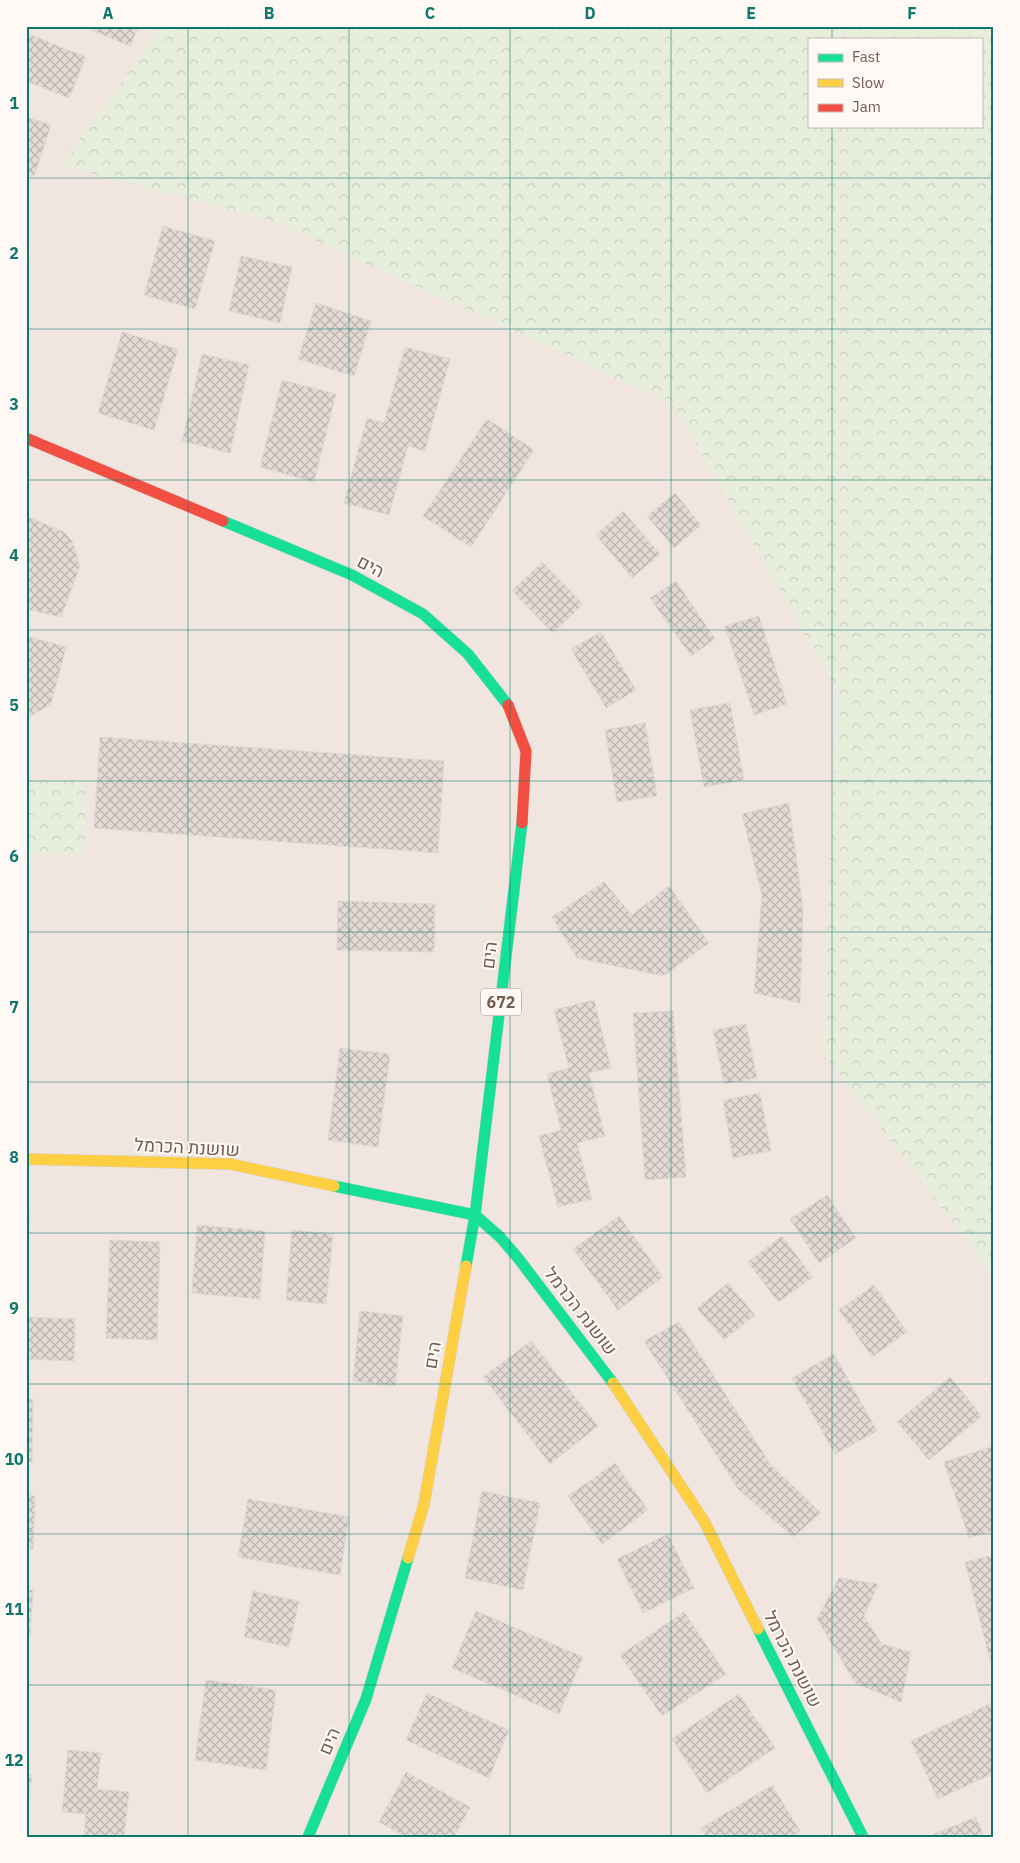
<svg xmlns="http://www.w3.org/2000/svg" width="1020" height="1863" font-family="'IBM Plex Sans',Heebo,sans-serif">
<style>
.residential{fill:#f0e6df;fill-rule:evenodd}
.forest{fill:url(#forest-crowns);fill-rule:evenodd}
.building{fill:url(#building-cross-hatch);stroke:#e1d7d3}
.lines{fill:none;stroke-linecap:round;stroke-linejoin:round}
.fast-casing{stroke:#d8d0cc;stroke-width:12}
.slow-casing{stroke:#d8d0cc;stroke-width:12}
.jam-casing{stroke:#d8d0cc;stroke-width:12}
.fast{stroke:#16e098;stroke-width:11}
.slow{stroke:#ffcf43;stroke-width:11}
.jam{stroke:#f24e42;stroke-width:11}
.grid{fill:none;stroke:#0f766e;stroke-width:1;stroke-opacity:0.55}
.labels{text-anchor:middle;dominant-baseline:central;stroke-width:4;stroke-linejoin:round;paint-order:stroke}
.shield{fill:#fef9f4;stroke:#9f8a82;stroke-width:1}
.shield-label{font-size:16px;font-weight:bold;fill:#765b51}
.street-label{font-size:18px;fill:#765b51;stroke:#fef9f4}
.neatline{fill:none;stroke:#0f766e;stroke-width:2}
.grid-label{font-size:16px;text-anchor:middle;font-weight:bold;fill:#0f766e}
</style>
<defs>
<pattern id="forest-crowns" width="20" height="18" patternUnits="userSpaceOnUse" patternTransform="scale(1.25)"><rect width="20" height="18" fill="#e8eedc"/><path d="M2 6a3 3 0 1 1 6 0M12 15a3 3 0 1 1 6 0" fill="none" stroke="#cacebf"/></pattern>
<pattern id="building-cross-hatch" width="8" height="8" patternUnits="userSpaceOnUse" patternTransform="scale(1.25)"><rect width="8" height="8" fill="#e3dad5"/><path d="M0 0l8 8M0 8l8-8" fill="none" stroke="#bdb4af"/></pattern>
</defs>
<rect width="100%" height="100%" fill="#f8f4f0"/>
<!-- residential -->
<path class="residential" d="M 26,26 L 994,26 L 994,1837 L 26,1837 ZM 809,39 L 981,39 L 981,126 L 809,126 Z"/>
<!-- forest -->
<path class="forest" d="M 162,26 L 994,26 L 994,1277 L 822,1051 L 837,690 L 673,404 L 272,221 L 61,165 ZM 809,39 L 981,39 L 981,126 L 809,126 Z
M 85,781 L 86,853 L 26,854 L 26,782 Z"/>
<!-- building -->
<path class="building" d="M 87,26 L 139,26 L 130,46 L 87,28 Z
M 26,33 L 86,57 L 69,98 L 26,81 Z
M 26,117 L 51,125 L 34,176 L 26,174 Z
M 163,226 L 215,241 L 195,309 L 144,295 Z
M 241,256 L 292,267 L 280,323 L 229,311 Z
M 316,303 L 371,321 L 354,376 L 298,359 Z
M 122,332 L 178,349 L 154,430 L 98,413 Z
M 405,347 L 450,359 L 425,451 L 408,446 L 389,515 L 344,503 L 367,418 L 384,423 Z
M 202,354 L 249,365 L 230,453 L 182,441 Z
M 282,380 L 336,394 L 314,482 L 260,467 Z
M 487,419 L 534,450 L 471,547 L 423,516 Z
M 675,493 L 701,525 L 674,548 L 647,516 Z
M 623,511 L 660,554 L 632,578 L 596,535 Z
M 26,516 L 64,532 L 72,541 L 80,566 L 61,617 L 26,609 Z
M 542,562 L 583,604 L 553,633 L 512,591 Z
M 676,581 L 715,639 L 691,656 L 650,598 Z
M 759,616 L 787,704 L 754,715 L 725,626 Z
M 601,632 L 636,690 L 606,708 L 571,649 Z
M 26,636 L 66,647 L 51,704 L 26,719 Z
M 730,703 L 744,780 L 704,787 L 690,710 Z
M 645,723 L 657,796 L 617,802 L 605,730 Z
M 100,737 L 444,761 L 438,853 L 94,828 Z
M 789,803 L 803,909 L 800,1003 L 754,993 L 762,895 L 742,814 Z
M 604,882 L 632,915 L 669,886 L 709,943 L 663,976 L 577,958 L 552,917 Z
M 338,901 L 435,904 L 434,952 L 337,950 Z
M 594,1000 L 611,1068 L 589,1073 L 605,1136 L 577,1143 L 592,1199 L 558,1207 L 539,1136 L 561,1130 L 547,1074 L 569,1068 L 554,1010 Z
M 673,1011 L 686,1177 L 645,1180 L 633,1013 Z
M 746,1024 L 757,1078 L 724,1084 L 713,1030 Z
M 340,1048 L 390,1054 L 378,1147 L 328,1140 Z
M 760,1093 L 771,1151 L 733,1158 L 723,1100 Z
M 827,1195 L 856,1238 L 819,1263 L 790,1219 Z
M 26,1214 L 30,1215 L 26,1250 Z
M 619,1216 L 663,1277 L 618,1310 L 573,1249 Z
M 197,1225 L 265,1231 L 260,1299 L 192,1293 Z
M 292,1230 L 333,1234 L 326,1304 L 286,1300 Z
M 782,1236 L 813,1277 L 778,1302 L 748,1262 Z
M 110,1240 L 160,1242 L 157,1340 L 106,1338 Z
M 728,1283 L 755,1315 L 724,1340 L 697,1308 Z
M 874,1285 L 907,1332 L 872,1357 L 839,1310 Z
M 360,1311 L 403,1316 L 395,1386 L 353,1381 Z
M 26,1317 L 75,1319 L 74,1361 L 26,1359 Z
M 679,1322 L 771,1465 L 821,1513 L 793,1537 L 738,1489 L 644,1341 Z
M 531,1341 L 598,1426 L 550,1464 L 483,1377 Z
M 834,1354 L 877,1431 L 835,1454 L 792,1378 Z
M 950,1377 L 982,1416 L 929,1460 L 897,1422 Z
M 26,1399 L 33,1399 L 32,1462 L 26,1461 Z
M 994,1446 L 994,1530 L 969,1538 L 944,1462 Z
M 615,1463 L 648,1510 L 602,1544 L 568,1496 Z
M 482,1491 L 540,1503 L 523,1590 L 465,1578 Z
M 26,1495 L 35,1496 L 33,1549 L 26,1549 Z
M 248,1499 L 349,1517 L 340,1575 L 238,1557 Z
M 668,1534 L 694,1588 L 643,1613 L 617,1559 Z
M 994,1555 L 994,1659 L 990,1660 L 965,1562 Z
M 839,1578 L 878,1584 L 864,1616 L 882,1644 L 911,1652 L 901,1702 L 855,1683 L 817,1619 Z
M 26,1590 L 33,1590 L 30,1635 L 26,1635 Z
M 253,1591 L 299,1601 L 289,1647 L 244,1637 Z
M 476,1611 L 583,1657 L 559,1714 L 452,1668 Z
M 684,1612 L 726,1674 L 662,1716 L 620,1655 Z
M 206,1680 L 276,1690 L 266,1770 L 195,1760 Z
M 427,1693 L 509,1730 L 489,1778 L 406,1740 Z
M 739,1694 L 775,1748 L 707,1793 L 672,1739 Z
M 994,1702 L 994,1773 L 938,1799 L 911,1741 Z
M 68,1750 L 101,1753 L 97,1789 L 129,1792 L 124,1837 L 84,1837 L 86,1814 L 62,1812 Z
M 406,1772 L 470,1807 L 454,1837 L 406,1837 L 379,1822 Z
M 26,1774 L 32,1775 L 26,1814 Z
M 772,1785 L 800,1831 L 791,1837 L 706,1837 L 701,1828 Z
M 976,1817 L 984,1837 L 936,1837 L 934,1834 Z"/>
<g class="lines">
<!-- fast casing -->
<g class="fast-casing">
<path id="fast" d="M 223,521 L 352,575 L 423,614 L 468,654 L 508,705
M 334,1186 L 475,1215 L 500,1237 L 518,1258 L 613,1383
M 466,1266 L 475,1215 L 522,823
M 758,1629 L 863,1837
M 308,1837 L 366,1699 L 408,1558"/>
</g>
<!-- slow casing -->
<g class="slow-casing">
<path id="slow" d="M 26,1159 L 230,1164 L 334,1186
M 613,1383 L 704,1521 L 758,1629
M 408,1558 L 424,1504 L 466,1266"/>
</g>
<!-- jam casing -->
<g class="jam-casing">
<path id="jam" d="M 26,438 L 223,521
M 508,705 L 526,751 L 522,823"/>
</g>
<!-- fast -->
<use href="#fast" class="fast"/>
<!-- slow -->
<use href="#slow" class="slow"/>
<!-- jam -->
<use href="#jam" class="jam"/>
</g>
<!-- grid -->
<path class="grid" d="M 188,26 L 188,1837M 349,26 L 349,1837M 510,26 L 510,1837M 671,26 L 671,1837M 832,26 L 832,39M 832,126 L 832,1837M 26,178 L 994,178M 26,329 L 994,329M 26,480 L 994,480M 26,630 L 994,630M 26,781 L 994,781M 26,932 L 994,932M 26,1082 L 994,1082M 26,1233 L 994,1233M 26,1384 L 994,1384M 26,1534 L 994,1534M 26,1685 L 994,1685"/>
<g class="labels">
<!-- shield labels -->
<rect class="shield" x="481" y="988.5" width="40" height="27" rx="4"/>
<g class="shield-label">
<text x="501" y="1002">672</text>
</g>
<!-- street labels -->
<g class="street-label">
<text transform="translate(371 566) rotate(27)">הים</text>
<text transform="translate(489 955) rotate(-83)">הים</text>
<text transform="translate(187 1147) rotate(3)">שושנת הכרמל</text>
<text transform="translate(581 1311) rotate(52)">שושנת הכרמל</text>
<text transform="translate(432 1355) rotate(-80)">הים</text>
<text transform="translate(793 1659) rotate(63)">שושנת הכרמל</text>
<text transform="translate(329 1741) rotate(-67)">הים</text>
</g>
</g>
<!-- border -->
<rect width="1020" height="1863" fill="none" stroke="#fef9f4" stroke-width="55"/>
<!-- legend -->
<rect x="808" y="38" width="175" height="90" fill="#fef9f4" stroke="#c8bab3"/>
<rect x="818" y="54" width="25" height="8" fill="#16e098" stroke="#c8bab3"/>
<text x="852" y="62" font-size="15" fill="#765b51">Fast</text>
<rect x="818" y="79" width="25" height="8" fill="#ffcf43" stroke="#c8bab3"/>
<text x="852" y="88" font-size="15" fill="#765b51">Slow</text>
<rect x="818" y="104" width="25" height="8" fill="#f24e42" stroke="#c8bab3"/>
<text x="852" y="112" font-size="15" fill="#765b51">Jam</text>
<rect x="28" y="28" width="964" height="1808" class="neatline"/>
<g class="grid-label">
<text x="108" y="19">A</text>
<text x="269" y="19">B</text>
<text x="430" y="19">C</text>
<text x="590" y="19">D</text>
<text x="751" y="19">E</text>
<text x="912" y="19">F</text>
<text x="14" y="109">1</text>
<text x="14" y="259">2</text>
<text x="14" y="410">3</text>
<text x="14" y="561">4</text>
<text x="14" y="711">5</text>
<text x="14" y="862">6</text>
<text x="14" y="1013">7</text>
<text x="14" y="1163">8</text>
<text x="14" y="1314">9</text>
<text x="14" y="1465">10</text>
<text x="14" y="1615">11</text>
<text x="14" y="1766">12</text>
</g>
</svg>
